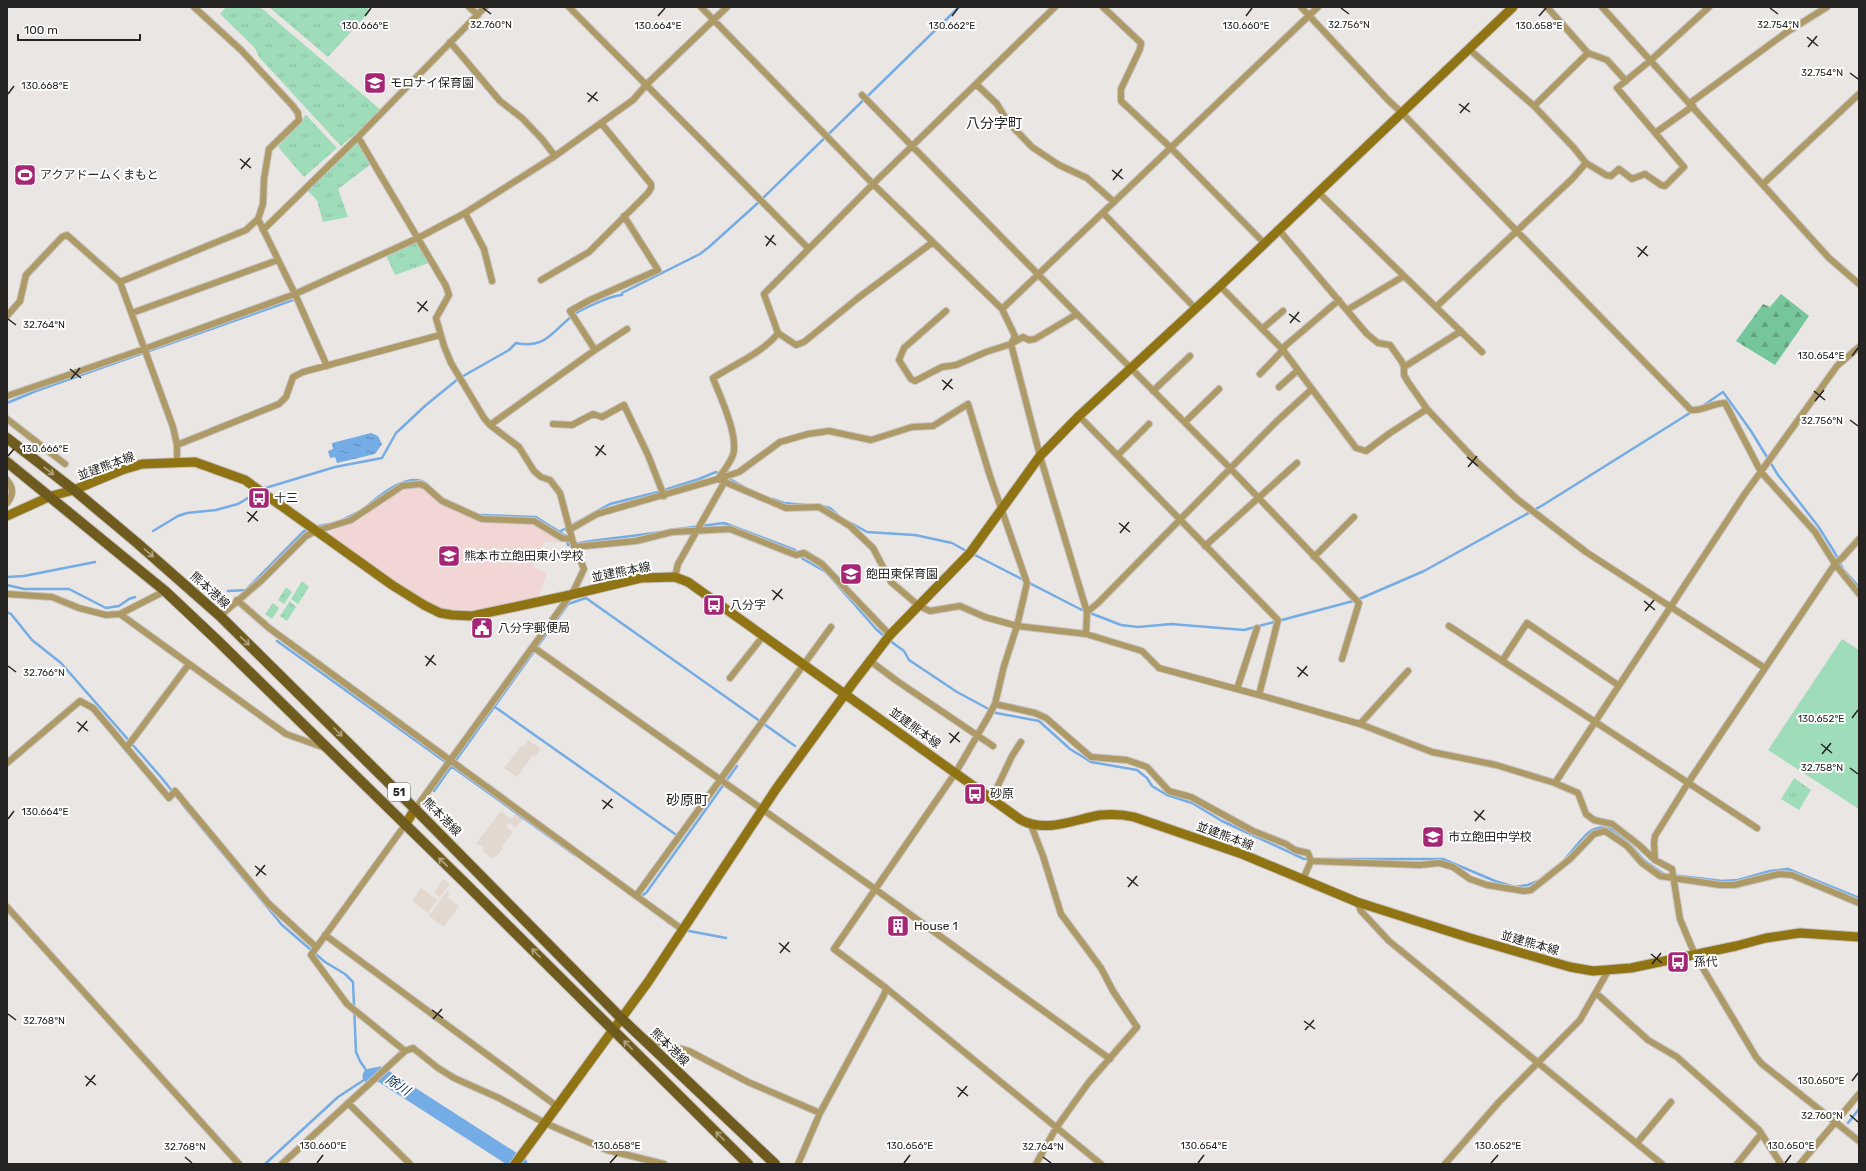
<svg xmlns="http://www.w3.org/2000/svg" width="1866" height="1171" font-family="Rubik,'Noto Sans JP',sans-serif">
<style>
.built{fill:#e2d8d0}
.education{fill:#f1d6d5}
.grass{fill:url(#grass-tufts)}
.forest{fill:url(#forest-firs)}
.green{fill:#9fdcba}
.water{fill:url(#water-ripples)}
.lines{fill:none;stroke-linecap:round;stroke-linejoin:round}
.stream{stroke:#74ace5;stroke-width:2.5}
.river{stroke:#74ace5;stroke-width:15}
.street-casing{stroke:#c7c3c0;stroke-width:8}
.secondary-casing{stroke:#c7c3c0;stroke-width:11}
.primary-casing{stroke:#c7c3c0;stroke-width:12}
.street{stroke:#ad9a66;stroke-width:6}
.secondary{stroke:#907312;stroke-width:9}
.primary{stroke:#6f5b1d;stroke-width:10}
.oneway{stroke:#b0a583}
.ticks{fill:none;stroke:#252422;stroke-width:1.5}
.labels{text-anchor:middle;dominant-baseline:central;stroke-width:4;stroke-linejoin:round;paint-order:stroke}
.shield{fill:#fff;stroke:#666664;stroke-width:1}
.shield-label{font-size:11px;font-weight:bold;fill:#252422}
.poi-label{font-size:12px;fill:#252422;stroke:#fff;text-anchor:start}
.street-label{font-size:12px;fill:#252422;stroke:#fff}
.water-label{font-size:13px;font-style:italic;fill:#012c50;stroke:#fff}
.quarter-label{font-size:14px;fill:#252422;stroke:#fff}
.ticks-label{font-size:10px;text-anchor:middle;fill:#252422;stroke:#fff;stroke-width:4;stroke-linejoin:round;paint-order:stroke}
</style>
<defs>
<pattern id="grass-tufts" width="24" height="20" patternUnits="userSpaceOnUse"><rect width="24" height="20" fill="#9fdcba"/><path d="M3 7l-1-3M5 7V3M7 7l1-3M15 17l-1-3M17 17v-4M19 17l1-3" fill="none" stroke="#89bda0"/></pattern>
<pattern id="forest-firs" width="22" height="20" patternUnits="userSpaceOnUse"><rect width="22" height="20" fill="#75c69b"/><path d="M5 1l3.5 6h-7zM16 11l3.5 6h-7z" fill="#60a17e"/></pattern>
<pattern id="water-ripples" width="26" height="14" patternUnits="userSpaceOnUse"><rect width="26" height="14" fill="#74ace5"/><path d="M2 4q2-2 4 0t4 0M15 11q2-2 4 0t4 0" fill="none" stroke="#5f8cb9"/></pattern>
</defs>
<rect width="100%" height="100%" fill="#eae6e3"/>
<!-- built -->
<path class="built" d="M 528,740 L 541,749 L 535,757 L 533,755 L 517,777 L 504,768 L 521,746 L 523,747 Z
M 501,811 L 511,819 L 516,814 L 523,819 L 516,828 L 509,823 L 506,826 L 513,832 L 502,846 L 503,848 L 496,857 L 494,856 L 492,859 L 482,850 L 484,848 L 476,843 Z
M 443,879 L 450,884 L 440,897 L 434,893 Z
M 421,888 L 437,900 L 428,913 L 412,901 Z
M 447,891 L 450,893 L 447,897 L 459,906 L 444,927 L 429,916 Z"/>
<!-- education -->
<path class="education" d="M 418,487 L 423,489 L 440,504 L 468,517 L 481,522 L 534,525 L 562,541 L 570,542 L 544,542 L 533,567 L 547,573 L 538,598 L 481,611 L 461,612 L 446,610 L 425,601 L 330,535 L 333,531 L 361,519 L 396,493 Z"/>
<!-- grass -->
<path class="grass" d="M 226,7 L 260,7 L 382,111 L 341,146 L 259,57 L 255,48 L 220,14 Z
M 269,7 L 366,7 L 370,11 L 328,57 Z
M 306,115 L 337,148 L 304,177 L 278,147 Z
M 357,142 L 371,164 L 338,189 L 348,217 L 323,222 L 317,200 L 308,191 Z
M 417,241 L 429,263 L 395,275 L 386,255 Z
M 302,581 L 309,587 L 298,604 L 291,599 Z
M 286,587 L 292,592 L 284,604 L 278,600 Z
M 290,601 L 296,607 L 287,621 L 280,616 Z
M 273,603 L 279,608 L 272,619 L 265,614 Z
M 1794,778 L 1811,790 L 1799,810 L 1781,799 Z"/>
<!-- forest -->
<path class="forest" d="M 1781,294 L 1809,316 L 1775,365 L 1736,341 L 1763,304 L 1770,307 Z"/>
<!-- green -->
<path class="green" d="M 1842,639 L 1859,650 L 1859,809 L 1768,750 Z"/>
<!-- water -->
<path class="water" d="M 371,433 L 378,436 L 382,444 L 375,454 L 337,463 L 335,457 L 330,458 L 328,451 L 333,449 L 332,443 Z"/>
<g class="lines">
<!-- stream -->
<path class="stream" d="M 7,403 L 36,391 L 293,300
M 1701,407 L 1723,392 L 1751,431 L 1778,475 L 1818,526 L 1835,553 L 1843,569 L 1859,587
M 726,477 L 746,488
M 262,489 L 335,467 L 382,458 L 396,433 L 426,405 L 458,379 L 509,350 L 516,343 C 545,349 551,333 571,317 C 578,310 613,295 622,295 L 622,293 L 700,254 L 709,247 L 759,202 L 959,7
M 773,499 L 784,503 L 807,505
M 822,506 L 830,508 L 841,518
M 366,507 C 379,496 410,469 428,485
M 480,515 L 536,517 L 566,536 L 568,545 C 598,539 630,537 661,532
M 342,520 L 360,511
M 851,523 L 867,532 L 915,535 L 952,543 L 968,552
M 315,527 L 329,524
M 678,529 L 724,523 L 795,550 L 803,559 L 826,572 L 876,629 L 885,637
M 153,531 L 178,516 L 187,513 L 216,510 L 238,504 L 258,492
M 559,532 L 610,504 L 658,492 L 699,479 L 716,472 L 722,475
M 973,554 L 1080,609 L 1121,625 L 1138,627 L 1171,624 L 1244,630 L 1357,600 L 1424,571 L 1543,505 L 1693,411
M 7,577 L 24,576 L 95,562
M 7,585 L 24,589 L 69,589 L 106,608 L 119,606 L 129,599 L 135,597
M 228,591 L 246,590 L 304,531 L 310,529
M 7,612 L 11,614 L 32,640 L 61,663 L 160,776 L 173,792
M 889,640 L 904,651 L 909,660 L 957,692 L 996,713 L 1039,721 L 1070,749 L 1091,762 L 1137,770 L 1147,778 L 1152,786 L 1167,795 L 1192,803 L 1222,821 L 1304,859 L 1310,859
M 277,641 L 575,855
M 495,707 L 675,834
M 454,763 L 568,604 L 586,598 L 795,746
M 434,791 L 451,767
M 182,804 L 282,925 L 325,962 L 345,974 L 353,982 L 356,1052 L 360,1061 L 370,1076 L 338,1097 L 265,1164
M 1325,859 L 1443,859 L 1495,881 L 1515,887 L 1528,885 L 1540,880
M 1565,859 C 1572,852 1584,834 1592,830 C 1613,819 1632,848 1644,860 C 1650,865 1658,870 1664,874
M 1673,875 L 1722,881 L 1738,880 L 1770,871 L 1788,869 L 1859,898
M 640,897 L 646,893 L 737,766
M 667,922 L 679,929
M 684,930 L 726,938
M 1848,1123 L 1859,1109"/>
<!-- river -->
<path class="river" d="M 370,1076 L 380,1074 L 520,1164"/>
<!-- street casing -->
<g class="street-casing">
<path id="street" d="M 469,7 L 478,15
M 569,7 L 808,248
M 701,7 L 873,184 L 1002,309 L 1015,336 L 1011,344 L 1040,456 L 1087,612 L 1086,634
M 1103,7 L 1141,43 L 1140,49 L 1121,89 L 1121,101 L 1170,147 L 1264,243
M 1301,7 L 1388,100 L 1402,113 L 1691,410 C 1703,411 1713,403 1725,403 L 1761,472 L 1815,532 L 1835,564 L 1859,594
M 1547,7 L 1588,53
M 1602,7 L 1829,258 L 1859,284
M 450,42 L 500,101 L 522,118 L 542,139 L 555,156
M 1469,49 L 1534,106
M 976,84 L 997,104 L 1008,122 L 1032,147 L 1059,165 L 1087,178 L 1114,202
M 862,95 L 1077,314 L 1230,468 L 1359,603 L 1342,659
M 1690,103 L 1787,32 L 1827,7
M 1655,133 L 1693,106
M 358,137 L 446,286 L 449,295 L 436,318 L 444,346 L 451,363 L 484,418 L 490,425 L 519,447 L 534,471 L 541,477 L 550,480 L 560,493 L 573,542 L 584,569 L 574,590 L 415,809
M 1586,163 L 1574,148 L 1534,106 L 1588,53 L 1607,60 L 1626,81
M 1763,184 L 1859,94
M 1318,192 L 1482,352
M 465,213 L 484,249 L 492,281
M 1103,213 L 1195,308
M 258,219 L 295,294 L 327,366
M 263,230 L 358,137 L 485,7
M 1279,230 L 1367,334 L 1378,343 L 1390,345 L 1402,362 L 1404,367 L 1404,375 L 1408,382 L 1427,409 L 1477,462 L 1517,499 L 1586,552 L 1765,668
M 541,280 L 589,252 L 648,193 L 651,188 L 651,184 L 601,123
M 120,282 L 246,230 L 258,219 L 263,204 L 264,179 L 269,149 L 299,120 L 298,113 L 292,105 L 241,50 L 194,7
M 1220,286 L 1283,350 L 1356,448 L 1366,451 L 1390,433 L 1427,409
M 1436,307 L 1572,179 L 1586,163 L 1606,175 L 1611,176 L 1619,169 L 1632,179 L 1645,174 L 1661,185 L 1665,186 L 1684,167 L 1617,88 L 1651,60 L 1709,7
M 1002,309 L 1318,7
M 1347,310 L 1404,276
M 946,311 L 904,348 L 899,360 L 911,379 L 915,381 L 942,367 L 956,365 L 986,352 L 1011,344 L 1023,337 L 1029,340 L 1035,339 L 1077,314
M 132,313 L 278,260
M 7,316 L 20,301 L 26,275 L 62,237 L 67,235 L 120,282 L 173,427 L 177,445 L 177,462
M 1262,329 L 1283,311
M 778,333 L 796,345 L 804,342 L 858,298 L 933,242
M 595,350 L 570,311 L 590,300 L 658,270 L 624,216
M 1404,367 L 1461,331
M 1260,374 L 1283,350 L 1285,346 L 1339,300
M 1279,387 L 1298,370
M 1153,391 L 1190,356
M 7,396 L 144,349 L 295,294 L 418,238 L 465,213 L 555,156 L 633,100 L 647,84 L 727,7
M 1079,416 L 1278,620 L 1259,695
M 7,419 L 65,464
M 1185,422 L 1219,389
M 553,424 L 572,425 L 593,414 L 602,417 L 624,405 L 648,455 L 664,496
M 490,425 L 595,350 L 627,329
M 177,445 L 279,404 L 286,397 L 293,377 L 303,372 L 440,335
M 1118,455 L 1149,424
M 718,479 L 739,472 L 780,442 L 808,434 L 829,431 L 871,440 L 912,427 L 933,426 L 968,404 L 990,476 L 1027,583 L 1017,626 L 1004,666 L 995,704 L 988,717 L 956,772 L 834,949 L 886,988 L 1101,1164
M 718,479 C 723,472 730,463 733,455 C 739,436 720,396 713,378 C 733,365 764,352 778,333 L 764,294 L 873,184 L 1055,7
M 7,480 C 13,487 14,495 7,503
M 569,530 L 597,514 L 718,479 L 786,508 L 819,507 L 850,526 L 873,548 L 891,582 L 919,606 L 930,611 L 960,606 L 985,617 L 1017,626 L 1086,634 L 1142,651 L 1159,668 L 1259,695 L 1360,724 L 1432,752 L 1496,765 L 1555,783 L 1578,793 L 1586,814 L 1594,820 L 1612,824 L 1639,845 L 1655,860 L 1672,869 L 1680,919 L 1695,955 L 1756,1057 L 1762,1064 L 1859,1141
M 1205,546 L 1297,463
M 574,547 L 636,541 L 672,532 L 730,529 L 796,555 L 804,553 L 822,564 L 890,635
M 1314,557 L 1354,517
M 675,577 L 678,564 L 725,481
M 7,594 L 52,597 L 79,608 L 106,615 L 120,614 L 165,591
M 237,600 L 269,628 L 683,930
M 1087,612 L 1098,603 L 1276,422 L 1312,389
M 120,614 L 286,734 L 325,748
M 220,616 L 262,580 L 306,536 L 316,531 L 351,520 L 402,486 L 420,484 L 425,486 L 442,501 L 482,519 L 534,521 L 562,538 L 572,539
M 1449,626 L 1757,828
M 533,647 L 875,889 L 1110,1059
M 869,660 L 897,681 L 993,746
M 1502,661 L 1527,623 L 1618,685
M 730,678 L 764,635
M 1237,689 L 1257,628
M 995,704 L 1035,713 L 1046,718 L 1091,757 L 1127,760 L 1147,767 L 1169,791 L 1191,797 L 1253,831 L 1286,844 L 1295,850 L 1308,853 L 1311,861
M 1360,724 L 1408,671
M 127,747 L 189,664
M 7,763 L 80,701 L 93,708 L 169,798 L 175,791 L 268,903 L 316,947
M 1555,783 L 1744,495 L 1837,366 L 1859,347
M 992,798 L 1012,756 L 1021,742
M 405,825 L 311,955 L 347,1004 L 405,1051
M 1031,825 L 1043,856 L 1061,914 L 1101,968 L 1113,991 L 1137,1027 L 1089,1082 L 1056,1128 L 1036,1164
M 1655,860 L 1654,843 L 1655,836 L 1688,783 L 1835,564 L 1843,557 L 1859,539
M 1303,879 L 1311,861 L 1420,865 L 1439,863 L 1453,867 L 1470,879 L 1487,885 L 1524,891 L 1531,890 L 1570,859 L 1594,834 L 1605,831 L 1627,846 L 1642,863 L 1660,876 L 1720,885 L 1734,885 L 1779,874 L 1792,875 L 1859,903
M 636,896 L 831,627
M 1357,902 L 1361,911 L 1389,941 L 1662,1164
M 7,907 L 239,1164
M 325,935 L 558,1107
M 1596,993 L 1648,1040 L 1677,1057 L 1759,1130 L 1781,1164
M 645,1039 L 689,1051 L 748,1082 L 820,1113
M 348,1103 L 410,1164
M 1637,1143 L 1671,1102
M 282,1164 L 405,1051 L 413,1048 L 438,1068 L 454,1078 L 499,1098 L 545,1123 L 607,1150 L 664,1164
M 798,1164 L 820,1113 L 884,995 L 886,988
M 1445,1164 L 1499,1102 L 1580,1020 L 1608,971
M 1737,1164 L 1761,1134
M 1800,1164 L 1859,1094"/>
</g>
<!-- secondary casing -->
<g class="secondary-casing">
<path id="secondary" d="M 7,516 L 51,496 L 74,490 L 122,470 L 142,464 L 195,462 L 245,480 L 392,585 L 424,605 L 440,613 L 452,615 L 472,616 L 570,595 L 641,578 L 675,577 L 688,582 L 1021,820 C 1046,833 1073,820 1100,815 C 1111,814 1122,814 1134,817 L 1242,854 L 1357,902 L 1470,938 L 1570,967 L 1593,971 L 1631,968 L 1736,946 L 1766,938 L 1800,933 L 1859,937
M 405,825 L 415,809
M 515,1164 L 648,982 L 776,789 L 853,683 L 890,635 L 970,553 L 1040,456 L 1079,416 L 1220,286 L 1513,7"/>
</g>
<!-- primary casing -->
<g class="primary-casing">
<path id="primary" d="M 7,438 L 74,490 L 136,542 L 220,616 L 415,809 L 622,1019 L 775,1164
M 7,462 L 165,591 L 218,641 L 464,882 L 748,1164"/>
</g>
<!-- street -->
<use href="#street" class="street"/>
<!-- secondary -->
<use href="#secondary" class="secondary"/>
<!-- primary -->
<use href="#primary" class="primary"/>
</g>
<!-- one-way arrows -->
<defs><path id="oneway-shaft" d="M-6 0H5M1.5-3L5.5 0L1.5 3" fill="none" stroke-width="1.6" stroke-linecap="round" stroke-linejoin="round"/></defs>
<g class="oneway">
<use href="#oneway-shaft" transform="translate(49 471) rotate(38)"/>
<use href="#oneway-shaft" transform="translate(149 553) rotate(41)"/>
<use href="#oneway-shaft" transform="translate(245 641) rotate(44)"/>
<use href="#oneway-shaft" transform="translate(338 732) rotate(45)"/>
<use href="#oneway-shaft" transform="translate(443 862) rotate(-136)"/>
<use href="#oneway-shaft" transform="translate(536 953) rotate(-135)"/>
<use href="#oneway-shaft" transform="translate(628 1045) rotate(-135)"/>
<use href="#oneway-shaft" transform="translate(720 1136) rotate(-135)"/>
</g>
<!-- ticks -->
<path class="ticks" d="M 483,8 L 491,14M 1341,8 L 1349,14M 1770,8 L 1778,14M 365,16 L 371,8M 658,16 L 665,8M 952,16 L 958,8M 1246,16 L 1252,8M 1539,16 L 1546,8M 1807,37 L 1818,46M 1808,47 L 1817,36M 1850,73 L 1858,79M 587,93 L 598,101M 8,94 L 14,86M 588,102 L 597,92M 1459,104 L 1470,112M 1460,113 L 1469,103M 240,159 L 251,168M 241,169 L 250,158M 1112,170 L 1123,179M 1113,180 L 1122,169M 765,236 L 776,245M 766,246 L 774,235M 1637,247 L 1648,256M 1638,257 L 1647,246M 417,302 L 428,311M 418,312 L 427,301M 1289,314 L 1300,322M 8,319 L 16,325M 1290,323 L 1299,312M 1852,356 L 1858,348M 70,369 L 81,378M 71,379 L 80,368M 942,380 L 953,389M 943,390 L 952,379M 1814,391 L 1825,400M 1815,401 L 1824,390M 1850,420 L 1858,426M 595,446 L 606,455M 8,456 L 14,449M 596,456 L 604,445M 1467,457 L 1478,466M 1468,467 L 1477,456M 247,512 L 258,521M 248,522 L 257,511M 1119,523 L 1130,532M 1120,533 L 1129,522M 772,590 L 783,599M 773,600 L 782,589M 1644,601 L 1655,610M 1645,611 L 1654,600M 425,656 L 436,665M 8,666 L 16,672M 426,666 L 434,655M 1297,667 L 1308,676M 1298,677 L 1307,666M 1852,718 L 1858,710M 77,722 L 88,731M 78,732 L 87,721M 949,733 L 960,742M 950,743 L 959,732M 1821,744 L 1832,753M 1822,754 L 1831,743M 1850,768 L 1858,774M 602,800 L 613,808M 603,809 L 612,799M 1474,811 L 1485,820M 8,819 L 14,811M 1475,821 L 1484,810M 255,866 L 266,875M 256,876 L 265,865M 1127,877 L 1138,886M 1128,887 L 1137,876M 779,943 L 790,952M 780,953 L 789,942M 1651,954 L 1662,963M 1652,964 L 1661,953M 432,1010 L 443,1018M 8,1014 L 16,1020M 433,1019 L 442,1009M 1304,1021 L 1315,1029M 1305,1030 L 1314,1020M 85,1076 L 96,1085M 1852,1081 L 1858,1073M 86,1086 L 95,1075M 957,1087 L 968,1096M 958,1097 L 967,1086M 1850,1115 L 1858,1122M 185,1157 L 192,1163M 1043,1157 L 1051,1163M 317,1163 L 323,1155M 610,1163 L 617,1155M 904,1163 L 910,1155M 1198,1163 L 1204,1155M 1491,1163 L 1498,1155M 1785,1163 L 1791,1155"/>
<!-- icons -->
<defs>
<g id="school-square" transform="scale(1.15)"><rect x="-9" y="-9" width="18" height="18" rx="4" fill="#a62676" stroke="#fff"/><path d="M0-5L7-2L0 1L-7-2ZM-4 1L0 2.5L4 1V4Q0 6-4 4Z" fill="#fff"/></g>
<g id="stadium-square" transform="scale(1.15)"><rect x="-9" y="-9" width="18" height="18" rx="4" fill="#a62676" stroke="#fff"/><path d="M0-5a6.5 5 0 1 0 0 10a6.5 5 0 1 0 0-10ZM-3.5-1.8h7v3.6h-7Z" fill="#fff"/></g>
<g id="bus-square" transform="scale(1.15)"><rect x="-9" y="-9" width="18" height="18" rx="4" fill="#a62676" stroke="#fff"/><path d="M-5-6H5V4H4V6H2V4H-2V6H-4V4H-5ZM-3.5-4V0h7V-4ZM-3.5 1.2v1.5H-2V1.2ZM2 1.2v1.5H3.5V1.2Z" fill="#fff"/></g>
<g id="civic-square" transform="scale(1.15)"><rect x="-9" y="-9" width="18" height="18" rx="4" fill="#a62676" stroke="#fff"/><path d="M-.6-6.5H3V-4.5H.6V-3L4-1V1h2V6H-6V1h2V-1L-.6-3ZM-1.2 2.5V6h2.4V2.5Z" fill="#fff"/></g>
<g id="building-square" transform="scale(1.15)"><rect x="-9" y="-9" width="18" height="18" rx="4" fill="#a62676" stroke="#fff"/><path d="M-4-6H4V6H1V3H-1V6H-4ZM-2.5-4.3h1.7v1.8h-1.7ZM.8-4.3h1.7v1.8H.8ZM-2.5-1h1.7V.8h-1.7ZM.8-1h1.7V.8H.8Z" fill="#fff"/></g>
</defs>
<g fill-rule="evenodd">
<use href="#school-square" x="375" y="83"/>
<use href="#stadium-square" x="25" y="175"/>
<use href="#bus-square" x="259" y="498"/>
<use href="#school-square" x="449" y="556"/>
<use href="#school-square" x="851" y="574"/>
<use href="#bus-square" x="714" y="605"/>
<use href="#civic-square" x="482" y="628"/>
<use href="#bus-square" x="975" y="794"/>
<use href="#school-square" x="1433" y="837"/>
<use href="#building-square" x="898" y="926"/>
<use href="#bus-square" x="1678" y="962"/>
</g>
<g class="labels">
<!-- shield labels -->
<rect class="shield" x="388" y="783" width="22" height="18" rx="3"/>
<g class="shield-label">
<text x="399" y="792">51</text>
</g>
<!-- poi labels -->
<g class="poi-label">
<text x="390" y="83">モロナイ保育園</text>
<text x="40" y="175">アクアドームくまもと</text>
<text x="274" y="498">十三</text>
<text x="464" y="556">熊本市立飽田東小学校</text>
<text x="866" y="574">飽田東保育園</text>
<text x="730" y="605">八分字</text>
<text x="498" y="628">八分字郵便局</text>
<text x="990" y="794">砂原</text>
<text x="1448" y="837">市立飽田中学校</text>
<text x="914" y="926">House 1</text>
<text x="1694" y="962">孫代</text>
</g>
<!-- street labels -->
<g class="street-label">
<text transform="translate(106 466) rotate(-20)">並建熊本線</text>
<text transform="translate(621 572) rotate(-11)">並建熊本線</text>
<text transform="translate(210 590) rotate(42)">熊本港線</text>
<text transform="translate(915 728) rotate(36)">並建熊本線</text>
<text transform="translate(442 817) rotate(45)">熊本港線</text>
<text transform="translate(1225 836) rotate(20)">並建熊本線</text>
<text transform="translate(1530 943) rotate(16)">並建熊本線</text>
<text transform="translate(670 1047) rotate(44)">熊本港線</text>
</g>
<!-- water labels -->
<g class="water-label">
<text transform="translate(398 1085) rotate(33)">除川</text>
</g>
<!-- quarter labels -->
<g class="quarter-label">
<text x="994" y="123">八分字町</text>
<text x="687" y="800">砂原町</text>
</g>
</g>
<g class="ticks-label">
<text x="1778" y="28">32.754°N</text>
<text x="491" y="28">32.760°N</text>
<text x="1349" y="28">32.756°N</text>
<text x="365" y="29">130.666°E</text>
<text x="658" y="29">130.664°E</text>
<text x="952" y="29">130.662°E</text>
<text x="1246" y="29">130.660°E</text>
<text x="1539" y="29">130.658°E</text>
<text x="1822" y="76">32.754°N</text>
<text x="45" y="89">130.668°E</text>
<text x="44" y="328">32.764°N</text>
<text x="1821" y="359">130.654°E</text>
<text x="1822" y="424">32.756°N</text>
<text x="45" y="452">130.666°E</text>
<text x="44" y="676">32.766°N</text>
<text x="1821" y="722">130.652°E</text>
<text x="1822" y="771">32.758°N</text>
<text x="45" y="815">130.664°E</text>
<text x="44" y="1024">32.768°N</text>
<text x="1821" y="1084">130.650°E</text>
<text x="1822" y="1119">32.760°N</text>
<text x="323" y="1149">130.660°E</text>
<text x="617" y="1149">130.658°E</text>
<text x="910" y="1149">130.656°E</text>
<text x="1204" y="1149">130.654°E</text>
<text x="1498" y="1149">130.652°E</text>
<text x="1791" y="1149">130.650°E</text>
<text x="185" y="1150">32.768°N</text>
<text x="1043" y="1150">32.764°N</text>
</g>
<!-- border -->
<rect width="1866" height="1171" fill="none" stroke="#252422" stroke-width="16"/>
<!-- scale -->
<path d="M18 34v6h122v-6" fill="none" stroke="#252422" stroke-width="2"/>
<text x="24" y="34" font-size="12" fill="#252422" stroke="#ffffff" stroke-width="3" paint-order="stroke">100 m</text>
</svg>
